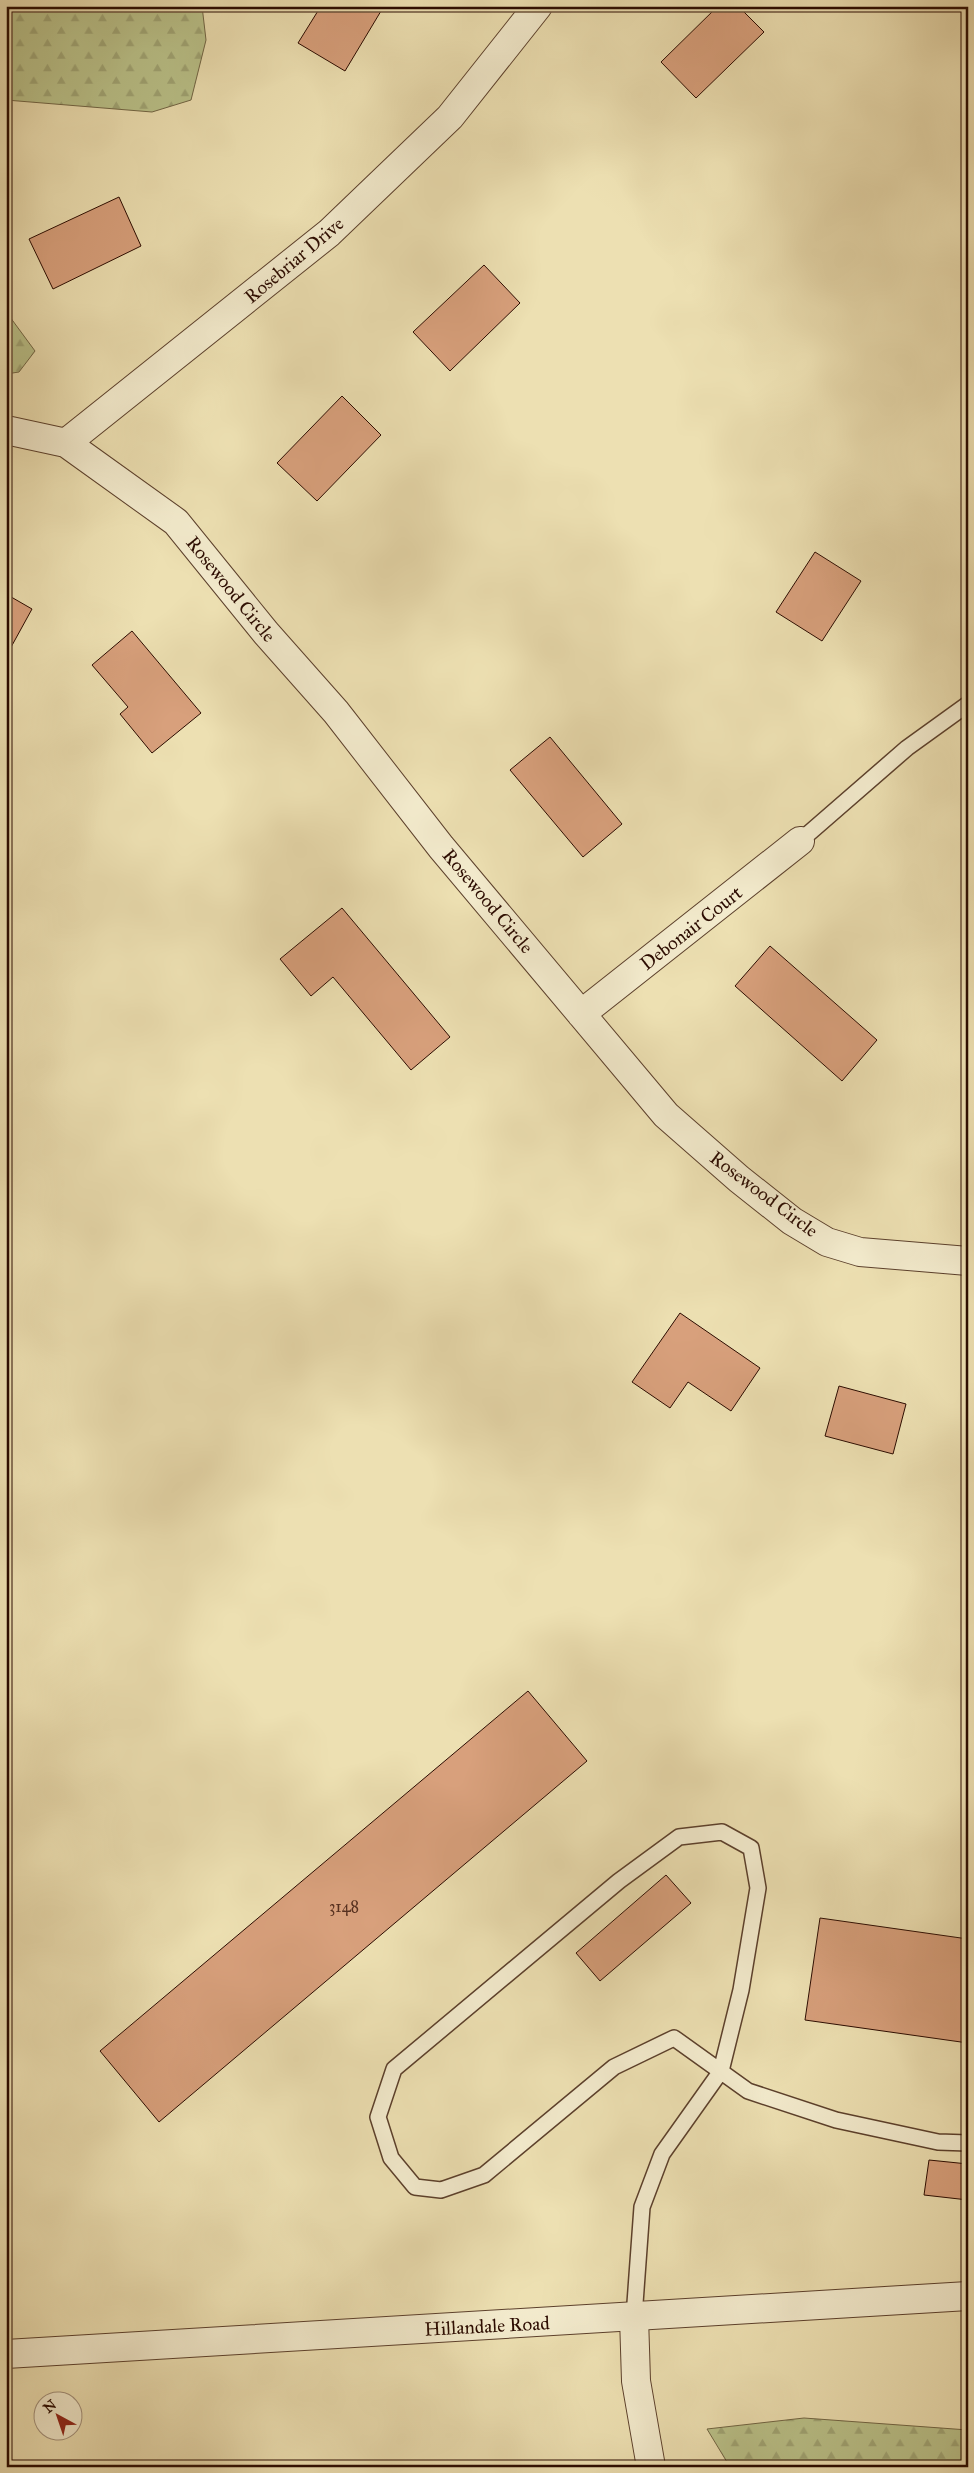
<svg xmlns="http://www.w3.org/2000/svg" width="974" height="2473" font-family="'IM FELL Great Primer',serif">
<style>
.forest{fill:url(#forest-firs);stroke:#726645}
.building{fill:#d8a07c;stroke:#2b0b00}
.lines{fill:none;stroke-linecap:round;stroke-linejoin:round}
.service-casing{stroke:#5c402c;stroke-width:18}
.minor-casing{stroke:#5c402c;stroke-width:30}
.tertiary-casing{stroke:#5c402c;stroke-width:30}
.service{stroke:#f3ebcd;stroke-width:15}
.minor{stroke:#f3ebcd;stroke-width:28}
.tertiary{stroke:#f3ebcd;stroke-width:28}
.labels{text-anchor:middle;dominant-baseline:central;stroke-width:4;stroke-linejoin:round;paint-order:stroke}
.number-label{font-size:16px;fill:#56301f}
.street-label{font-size:19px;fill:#2b0b00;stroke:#f3ebcd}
</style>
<defs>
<pattern id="forest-firs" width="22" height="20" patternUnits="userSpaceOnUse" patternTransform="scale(1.25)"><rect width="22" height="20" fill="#bac28a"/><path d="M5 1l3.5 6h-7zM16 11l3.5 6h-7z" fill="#a0a575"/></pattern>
</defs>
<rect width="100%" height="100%" fill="#ede0b2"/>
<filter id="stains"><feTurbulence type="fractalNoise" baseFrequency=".004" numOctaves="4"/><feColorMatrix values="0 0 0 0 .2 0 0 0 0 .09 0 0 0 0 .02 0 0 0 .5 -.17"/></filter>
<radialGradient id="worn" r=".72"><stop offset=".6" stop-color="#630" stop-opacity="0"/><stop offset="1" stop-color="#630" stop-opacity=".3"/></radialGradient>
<!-- forest -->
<path class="forest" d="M 6,6 L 202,6 L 206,40 L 191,100 L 152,112 L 6,100 Z
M 6,307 L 10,317 L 35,351 L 19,372 L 6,374 Z
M 804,2418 L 968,2430 L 968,2467 L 730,2467 L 707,2429 Z"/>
<!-- building -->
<path class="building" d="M 321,6 L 384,6 L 345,71 L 298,43 Z
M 718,6 L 738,6 L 764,32 L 696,98 L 661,62 Z
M 119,197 L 141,246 L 53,289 L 29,239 Z
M 484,265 L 520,303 L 450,371 L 413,332 Z
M 342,396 L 381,435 L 317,501 L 277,463 Z
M 815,552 L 861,581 L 822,641 L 776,612 Z
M 6,594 L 32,609 L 10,649 L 6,647 Z
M 132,631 L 201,713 L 152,753 L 120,714 L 128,707 L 92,665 Z
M 550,737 L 622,824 L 583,857 L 510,770 Z
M 342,908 L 450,1037 L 411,1070 L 333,977 L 311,996 L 280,959 Z
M 770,946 L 877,1040 L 842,1081 L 735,986 Z
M 680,1313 L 760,1368 L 731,1411 L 688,1382 L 670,1408 L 632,1382 Z
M 839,1386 L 906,1404 L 893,1454 L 825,1436 Z
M 528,1691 L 587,1761 L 159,2122 L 100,2051 Z
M 666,1875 L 691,1903 L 600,1981 L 576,1953 Z
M 820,1918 L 968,1939 L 968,2043 L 805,2020 Z
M 929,2160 L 968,2164 L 968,2200 L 924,2195 Z"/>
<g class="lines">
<!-- service casing -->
<g class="service-casing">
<path id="service" d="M 800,841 L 907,748 L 968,704
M 634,2317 L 642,2207 L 662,2154 L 721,2071 L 741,1990 L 758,1888 L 751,1848 L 722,1832 L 679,1837 L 619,1881 L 394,2069 L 378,2117 L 391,2158 L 415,2187 L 441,2190 L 484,2175 L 614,2067 L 674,2038 L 748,2091 L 836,2120 L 938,2142 L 968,2143"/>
</g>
<!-- minor casing -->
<g class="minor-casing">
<path id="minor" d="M 6,430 L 66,443 L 176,522 L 266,633 L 336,712 L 441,847 L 666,1115 L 739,1179 L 792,1221 L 827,1242 L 860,1252 L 968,1261
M 66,443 L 329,233 L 450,117 L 538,6
M 581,1014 L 800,841
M 634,2317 L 636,2381 L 651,2467"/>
</g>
<!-- tertiary casing -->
<g class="tertiary-casing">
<path id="tertiary" d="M 6,2354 L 968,2296"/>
</g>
<!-- service -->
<use href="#service" class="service"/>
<!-- minor -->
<use href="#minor" class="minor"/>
<!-- tertiary -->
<use href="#tertiary" class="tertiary"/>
</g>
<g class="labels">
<!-- number labels -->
<g class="number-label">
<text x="344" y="1906">3148</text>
</g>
<!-- street labels -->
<g class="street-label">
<text transform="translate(294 260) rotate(-40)">Rosebriar Drive</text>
<text transform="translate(231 589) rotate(51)">Rosewood Circle</text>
<text transform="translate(488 901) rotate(50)">Rosewood Circle</text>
<text transform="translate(691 928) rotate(-38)">Debonair Court</text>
<text transform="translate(764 1194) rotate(37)">Rosewood Circle</text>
<text transform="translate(487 2326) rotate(-3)">Hillandale Road</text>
</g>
</g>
<!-- margin -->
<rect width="974" height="2473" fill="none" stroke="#ede0b2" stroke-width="25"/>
<rect x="8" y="8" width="959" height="2458" fill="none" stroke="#2b0b00" stroke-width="2.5"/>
<rect x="12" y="12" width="949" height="2448" fill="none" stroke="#2b0b00"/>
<!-- north arrow -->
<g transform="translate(58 2416) rotate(320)"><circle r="24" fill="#f3ebcd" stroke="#a3917b"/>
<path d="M0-4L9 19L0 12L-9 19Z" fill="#8f2418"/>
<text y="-8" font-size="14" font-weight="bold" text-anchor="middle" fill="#2b0b00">N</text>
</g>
<rect width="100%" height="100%" filter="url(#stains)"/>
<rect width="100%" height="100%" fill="url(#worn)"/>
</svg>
